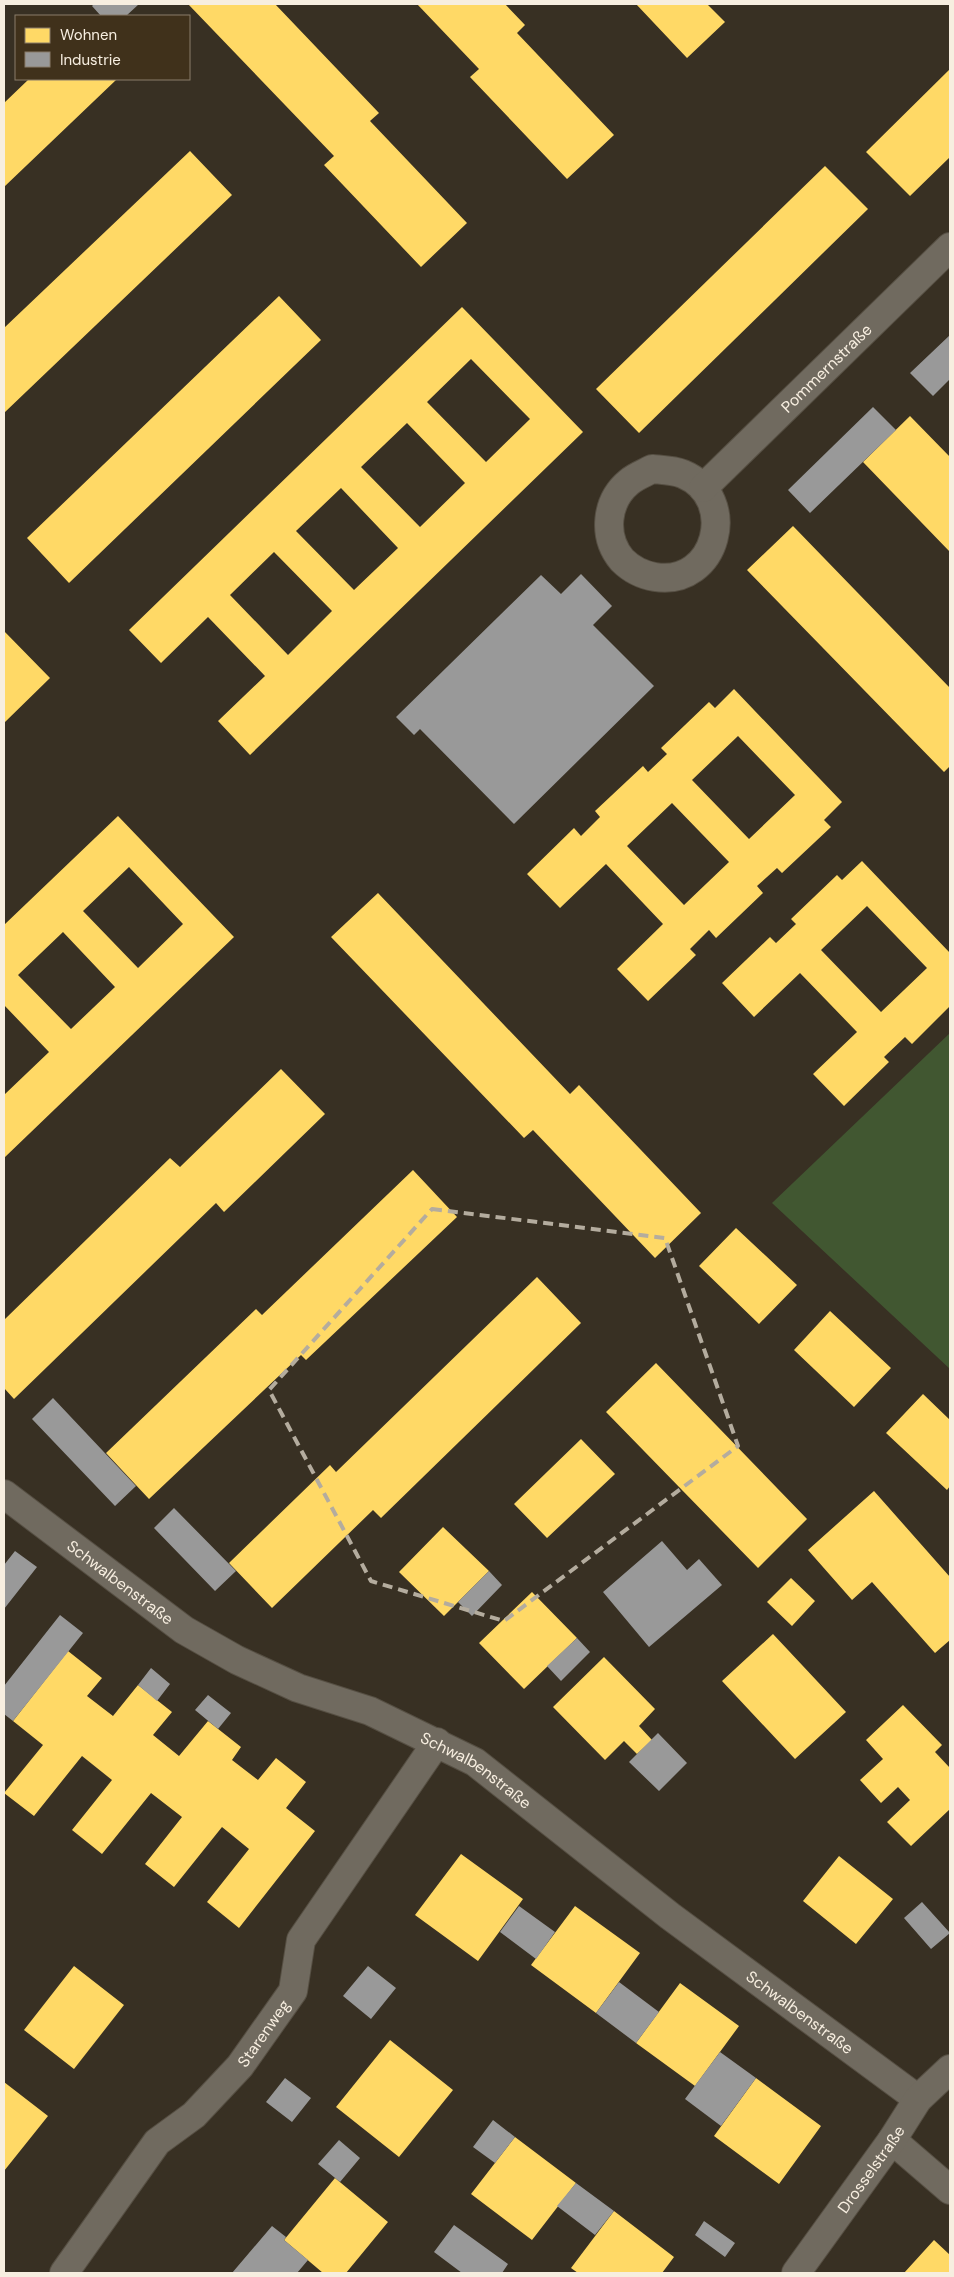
<svg xmlns="http://www.w3.org/2000/svg" width="954" height="2277" font-family="'DM Sans',sans-serif">
<style>
.green{fill:#415731}
.homes{fill:#ffd966;fill-rule:evenodd}
.industry{fill:#999}
.lines{fill:none;stroke-linecap:round;stroke-linejoin:round}
.minor-casing{stroke:#564f43;stroke-width:30}
.minor{stroke:#706a5f;stroke-width:28}
.marked{fill:none;stroke:#b4ac9e;stroke-width:4;stroke-dasharray:10 6;stroke-linejoin:round}
.labels{text-anchor:middle;dominant-baseline:central;stroke-width:5;stroke-linejoin:round;paint-order:stroke}
.street-label{font-size:16px;fill:#f7eee0;stroke:#40311b}
</style>
<rect width="100%" height="100%" fill="#383023"/>
<!-- green -->
<path class="green" d="M 950,1033 L 950,1369 L 772,1203 Z"/>
<!-- homes -->
<path class="homes" d="M 188,4 L 275,4 L 379,113 L 370,121 L 467,223 L 421,267 L 324,165 L 334,156 Z
M 417,4 L 505,4 L 525,25 L 517,33 L 614,135 L 567,179 L 470,77 L 479,69 Z
M 636,4 L 707,4 L 725,22 L 687,58 Z
M 950,69 L 950,157 L 910,196 L 866,152 Z
M 29,79 L 116,80 L 4,187 L 4,103 Z
M 190,151 L 232,195 L 4,413 L 4,328 Z
M 825,166 L 868,209 L 639,433 L 596,389 Z
M 279,296 L 321,340 L 69,583 L 27,538 Z
M 462,307 L 583,432 L 250,755 L 218,721 L 265,676 L 208,617 L 161,663 L 129,630 ZM 471,359 L 530,419 L 486,462 L 427,402 ZM 407,423 L 465,483 L 420,527 L 361,467 ZM 341,488 L 398,548 L 354,590 L 296,531 ZM 274,552 L 332,611 L 288,655 L 230,595 Z
M 910,416 L 950,457 L 950,552 L 863,462 Z
M 793,526 L 950,688 L 950,766 L 944,772 L 747,570 Z
M 4,631 L 50,678 L 4,723 Z
M 734,689 L 842,802 L 824,820 L 831,827 L 782,873 L 777,868 L 757,886 L 763,893 L 716,938 L 709,930 L 690,949 L 696,955 L 648,1001 L 617,969 L 663,924 L 606,864 L 560,908 L 527,874 L 574,828 L 581,836 L 600,817 L 595,811 L 643,766 L 648,772 L 667,754 L 661,748 L 709,702 L 715,708 ZM 738,736 L 795,795 L 749,839 L 692,780 ZM 672,803 L 729,862 L 684,905 L 627,846 Z
M 118,816 L 234,937 L 4,1158 L 4,1095 L 49,1052 L 4,1005 L 4,925 ZM 129,867 L 183,924 L 138,968 L 83,911 ZM 63,932 L 115,987 L 71,1029 L 18,975 Z
M 862,861 L 950,953 L 950,1006 L 912,1044 L 905,1037 L 884,1057 L 889,1062 L 844,1106 L 813,1074 L 857,1032 L 800,973 L 754,1017 L 722,983 L 770,937 L 776,943 L 796,924 L 791,919 L 837,875 L 842,880 ZM 867,906 L 927,968 L 881,1012 L 821,950 Z
M 378,893 L 570,1094 L 579,1085 L 701,1213 L 655,1258 L 533,1130 L 524,1138 L 331,937 Z
M 281,1069 L 325,1114 L 224,1212 L 216,1203 L 14,1399 L 4,1388 L 4,1320 L 170,1158 L 180,1167 Z
M 413,1170 L 457,1217 L 306,1360 L 301,1355 L 149,1499 L 106,1453 L 256,1309 L 262,1315 Z
M 736,1228 L 797,1285 L 759,1324 L 699,1266 Z
M 537,1277 L 581,1323 L 381,1518 L 373,1510 L 272,1608 L 229,1563 L 330,1465 L 336,1472 Z
M 830,1311 L 891,1368 L 854,1407 L 794,1350 Z
M 656,1363 L 807,1519 L 758,1568 L 606,1412 Z
M 923,1394 L 950,1420 L 950,1486 L 947,1490 L 886,1433 Z
M 581,1439 L 615,1474 L 547,1538 L 514,1504 Z
M 874,1491 L 950,1577 L 950,1640 L 935,1653 L 872,1582 L 852,1600 L 808,1550 Z
M 443,1527 L 489,1571 L 444,1616 L 399,1572 Z
M 791,1578 L 815,1601 L 792,1626 L 767,1602 Z
M 532,1592 L 577,1638 L 524,1689 L 479,1643 Z
M 773,1634 L 846,1712 L 795,1759 L 722,1681 Z
M 68,1651 L 102,1678 L 87,1696 L 113,1716 L 138,1685 L 172,1712 L 153,1735 L 179,1756 L 208,1721 L 241,1747 L 232,1760 L 258,1780 L 276,1758 L 306,1782 L 286,1808 L 315,1831 L 239,1928 L 207,1902 L 249,1849 L 222,1827 L 174,1887 L 145,1864 L 182,1817 L 151,1793 L 102,1854 L 72,1830 L 112,1780 L 82,1756 L 34,1816 L 4,1793 L 43,1745 L 13,1721 Z
M 604,1657 L 655,1709 L 639,1726 L 652,1740 L 637,1754 L 624,1741 L 605,1760 L 553,1707 Z
M 903,1705 L 942,1745 L 935,1752 L 950,1768 L 950,1809 L 911,1846 L 887,1822 L 910,1800 L 898,1787 L 881,1803 L 860,1780 L 883,1759 L 866,1740 Z
M 461,1854 L 523,1899 L 478,1961 L 415,1915 Z
M 839,1856 L 893,1899 L 856,1944 L 803,1901 Z
M 575,1906 L 640,1953 L 596,2013 L 531,1965 Z
M 74,1966 L 124,2005 L 74,2069 L 24,2030 Z
M 680,1983 L 739,2026 L 695,2086 L 636,2043 Z
M 390,2040 L 453,2090 L 399,2157 L 336,2107 Z
M 756,2078 L 821,2126 L 779,2184 L 714,2136 Z
M 4,2082 L 48,2116 L 4,2171 Z
M 515,2137 L 576,2183 L 532,2240 L 471,2194 Z
M 335,2178 L 388,2222 L 346,2273 L 323,2273 L 284,2240 Z
M 614,2211 L 674,2257 L 662,2273 L 578,2273 L 571,2268 Z
M 934,2240 L 950,2255 L 950,2273 L 904,2273 Z"/>
<!-- industry -->
<path class="industry" d="M 94,4 L 139,4 L 126,16 L 101,16 L 92,6 Z
M 950,335 L 950,379 L 933,396 L 910,373 Z
M 873,407 L 896,430 L 810,513 L 788,490 Z
M 581,574 L 612,606 L 593,625 L 654,686 L 514,824 L 420,729 L 414,735 L 396,717 L 541,575 L 561,594 Z
M 53,1398 L 136,1486 L 115,1506 L 32,1419 Z
M 174,1508 L 236,1571 L 215,1591 L 154,1528 Z
M 662,1541 L 687,1570 L 699,1559 L 722,1585 L 649,1647 L 603,1592 Z
M 15,1551 L 37,1567 L 4,1609 L 4,1565 Z
M 489,1571 L 502,1585 L 472,1616 L 458,1602 Z
M 60,1615 L 83,1633 L 13,1721 L 4,1714 L 4,1686 Z
M 577,1638 L 590,1652 L 561,1681 L 547,1666 Z
M 151,1668 L 170,1684 L 157,1701 L 138,1685 Z
M 208,1695 L 231,1713 L 218,1729 L 195,1710 Z
M 658,1733 L 687,1763 L 659,1791 L 629,1762 Z
M 922,1902 L 950,1933 L 931,1949 L 904,1918 Z
M 519,1906 L 555,1932 L 536,1959 L 500,1932 Z
M 368,1966 L 396,1988 L 371,2019 L 343,1996 Z
M 619,1982 L 659,2012 L 636,2043 L 596,2013 Z
M 720,2052 L 756,2078 L 721,2126 L 685,2099 Z
M 285,2078 L 311,2098 L 292,2122 L 266,2102 Z
M 493,2120 L 515,2137 L 495,2163 L 473,2147 Z
M 339,2140 L 360,2158 L 340,2182 L 318,2164 Z
M 576,2183 L 614,2211 L 595,2235 L 557,2206 Z
M 704,2221 L 735,2243 L 725,2257 L 695,2235 Z
M 454,2225 L 508,2264 L 502,2273 L 462,2273 L 434,2252 Z
M 272,2226 L 286,2237 L 284,2240 L 308,2260 L 297,2273 L 232,2273 Z"/>
<g class="lines">
<!-- minor casing -->
<g class="minor-casing">
<g id="minor">
<path d="M 652,469 C 662,470 673,470 683,474 C 740,498 717,587 655,577 C 643,575 631,569 622,560 C 602,536 606,501 629,482 C 636,476 645,473 652,469 Z"/>
<path id="s1" d="M 703,488 L 950,247"/>
<path id="s2" d="M 4,1494 L 184,1630 L 237,1660 L 298,1688 L 370,1711 L 475,1762 L 670,1916 L 918,2099"/>
<path d="M 892,2140 L 950,2190"/>
<path id="s3" d="M 64,2273 L 157,2142 L 194,2115 L 240,2066 L 293,1991 L 301,1940 L 437,1742"/>
<path id="s4" d="M 796,2273 L 892,2140 L 918,2099 L 950,2069"/>
</g>
</g>
<!-- minor -->
<use href="#minor" class="minor"/>
</g>
<!-- marked area -->
<path class="marked" d="M 432,1209 L 665,1238 L 738,1446 L 504,1621 L 371,1581 L 269,1390 Z"/>
<g class="labels">
<!-- street labels -->
<g class="street-label">
<text stroke="none"><textPath href="#s1" startOffset="172">Pommernstraße</textPath></text>
<text stroke="none"><textPath href="#s2" startOffset="146">Schwalbenstraße</textPath></text>
<text stroke="none"><textPath href="#s2" startOffset="551">Schwalbenstraße</textPath></text>
<text stroke="none"><textPath href="#s2" startOffset="956">Schwalbenstraße</textPath></text>
<text stroke="none"><textPath href="#s3" startOffset="314">Starenweg</textPath></text>
<text stroke="none"><textPath href="#s4" startOffset="128">Drosselstraße</textPath></text>
</g>
</g>
<!-- border -->
<rect width="954" height="2277" fill="none" stroke="#f7eee0" stroke-width="10"/>
<!-- legend -->
<rect x="15" y="15" width="175" height="65" fill="#40311b" stroke="#897d6a"/>
<rect x="25" y="28" width="25" height="15" fill="#ffd966" stroke="#897d6a"/>
<text x="60" y="40" font-size="15" fill="#f7eee0">Wohnen</text>
<rect x="25" y="52" width="25" height="15" fill="#999999" stroke="#897d6a"/>
<text x="60" y="65" font-size="15" fill="#f7eee0">Industrie</text>
</svg>
